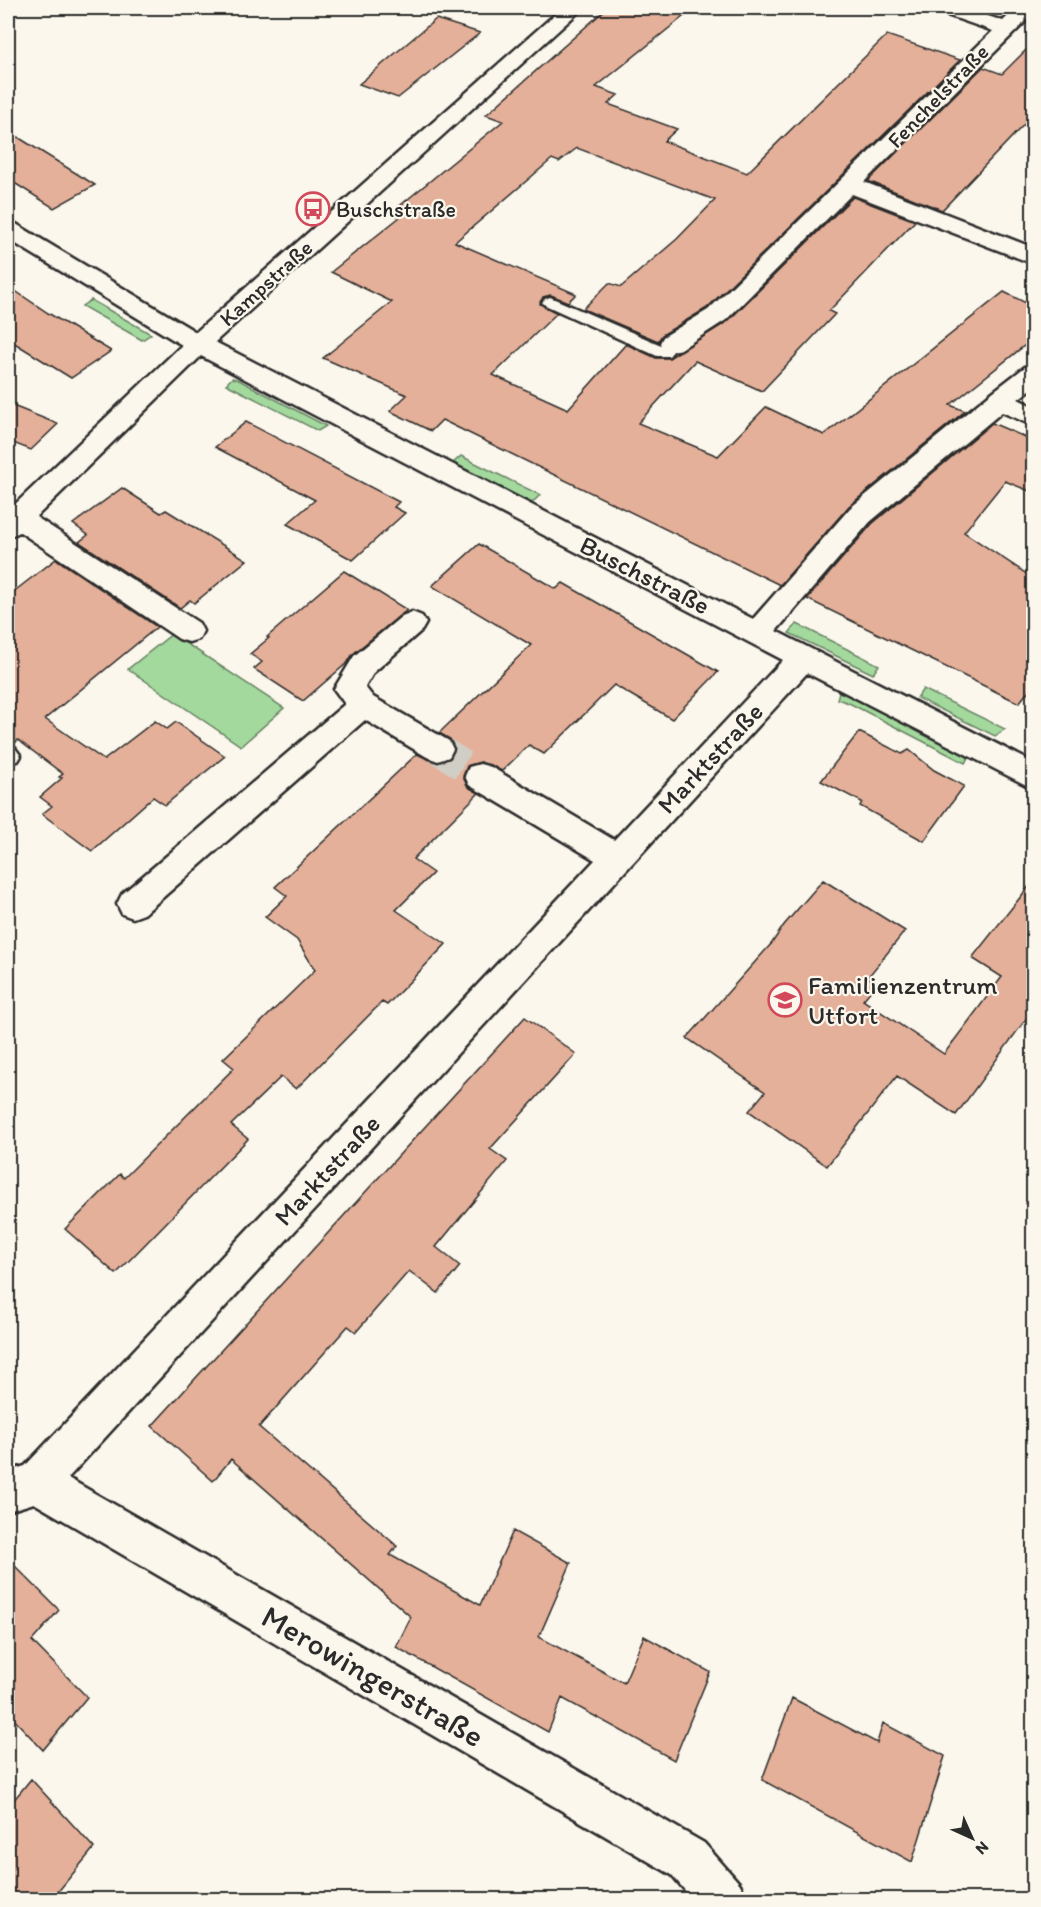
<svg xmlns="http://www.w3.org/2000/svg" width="1041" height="1907" font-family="Itim,sans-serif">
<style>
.green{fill:#a3d99d;stroke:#678264;stroke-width:1.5}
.building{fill:#e5b099;stroke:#2b2b2b;stroke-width:1.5}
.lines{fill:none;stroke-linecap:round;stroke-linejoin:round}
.minor-tunnel{stroke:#d1cec5;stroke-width:30;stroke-dasharray:30 15;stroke-linecap:butt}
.service-casing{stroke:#2b2b2b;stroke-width:5}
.minor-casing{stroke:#2b2b2b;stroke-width:5}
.service{fill:#fbf7ec;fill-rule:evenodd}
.minor{fill:#fbf7ec;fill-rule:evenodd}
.labels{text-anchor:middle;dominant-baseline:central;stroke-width:4.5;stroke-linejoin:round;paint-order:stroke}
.far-street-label{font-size:22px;fill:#2b2b2b;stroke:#fbf7ec}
.far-poi-label{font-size:22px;fill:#2b2b2b;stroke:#fbf7ec;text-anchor:start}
.street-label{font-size:26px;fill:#2b2b2b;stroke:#fbf7ec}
.poi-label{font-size:26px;fill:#2b2b2b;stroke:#fbf7ec;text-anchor:start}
.near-street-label{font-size:32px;fill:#2b2b2b;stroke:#fbf7ec}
</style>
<rect width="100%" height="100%" fill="#fbf7ec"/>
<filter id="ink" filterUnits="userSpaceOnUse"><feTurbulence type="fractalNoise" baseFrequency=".0167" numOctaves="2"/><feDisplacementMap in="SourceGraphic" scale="12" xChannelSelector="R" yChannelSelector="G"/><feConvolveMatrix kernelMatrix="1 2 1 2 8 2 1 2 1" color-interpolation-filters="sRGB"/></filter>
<g filter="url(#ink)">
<!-- green -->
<path class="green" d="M 91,300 L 151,334 L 142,340 L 82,306 Z
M 232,378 L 237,379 L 326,426 L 318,431 L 226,384 Z
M 461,456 L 540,495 L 532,503 L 453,463 Z
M 797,624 L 879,665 L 873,674 L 789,633 Z
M 172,634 L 284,708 L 241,746 L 128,669 Z
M 923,689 L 1005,729 L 995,736 L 917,698 Z
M 839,692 L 856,697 L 970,756 L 965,763 L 849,703 L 837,699 Z"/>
<!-- building -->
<path class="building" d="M 607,8 L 694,8 L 596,87 L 618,95 L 608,104 L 677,129 L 664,141 L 747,173 L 887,35 L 960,60 L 707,308 L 662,335 L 658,341 L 583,309 L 609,283 L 621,287 L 677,239 L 715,200 L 577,148 L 559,162 L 552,159 L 455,242 L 576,294 L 568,302 L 551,295 L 543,297 L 540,304 L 557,313 L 493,375 L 568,409 L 626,344 L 656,358 L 669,358 L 727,322 L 853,197 L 915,221 L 829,311 L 835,314 L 762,391 L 695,361 L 638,423 L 718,456 L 766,407 L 824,435 L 1004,292 L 1034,307 L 1034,338 L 950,405 L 965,411 L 849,506 L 780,585 L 442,420 L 431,431 L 390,411 L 407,395 L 323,358 L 392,302 L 331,272 L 400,217 L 391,213 L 503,121 L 486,115 Z
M 436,19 L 480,33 L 398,98 L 359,84 Z
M 1034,42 L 1034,114 L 942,210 L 868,181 L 983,67 L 1002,74 Z
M 8,131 L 95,185 L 54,208 L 8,179 Z
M 8,286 L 48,313 L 111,351 L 71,378 L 8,339 Z
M 8,404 L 58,424 L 31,450 L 8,441 Z
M 246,422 L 399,502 L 394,507 L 405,513 L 353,560 L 287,524 L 315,500 L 215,447 Z
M 992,423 L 1034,441 L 1034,493 L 1005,481 L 964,532 L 1034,579 L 1034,684 L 1019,703 L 807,599 L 872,524 Z
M 122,488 L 161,513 L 166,510 L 247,560 L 194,603 L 190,600 L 180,608 L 79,542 L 88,535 L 73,524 Z
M 479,544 L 556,589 L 563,583 L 718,672 L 672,719 L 614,685 L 544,754 L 529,745 L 502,771 L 481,762 L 467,766 L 463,777 L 468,787 L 479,793 L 413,859 L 433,873 L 396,910 L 446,944 L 387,1005 L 382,1002 L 296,1089 L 281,1077 L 231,1125 L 248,1139 L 116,1274 L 65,1229 L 120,1174 L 124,1178 L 234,1068 L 223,1059 L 315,970 L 297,940 L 265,917 L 287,896 L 275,887 L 417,754 L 437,763 L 451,758 L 455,748 L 450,739 L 439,733 L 531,645 L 432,586 Z
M 56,559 L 157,627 L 45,719 L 104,760 L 155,721 L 167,729 L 176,722 L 225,756 L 165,805 L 153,797 L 92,851 L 42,814 L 52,806 L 40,797 L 62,778 L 59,777 L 63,774 L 18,740 L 13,745 L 8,743 L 8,596 Z
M 344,571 L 407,610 L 353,654 L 348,662 L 303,701 L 254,669 L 262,662 L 250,654 L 269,638 L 267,637 Z
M 859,732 L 902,754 L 909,750 L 934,770 L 964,786 L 924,841 L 860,806 L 862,802 L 821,781 Z
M 823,880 L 905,931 L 868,977 L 877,983 L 863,1000 L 944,1054 L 1002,977 L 972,958 L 1034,880 L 1034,1008 L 956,1115 L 897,1076 L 827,1166 L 749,1111 L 765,1092 L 687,1038 L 772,943 L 784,925 Z
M 525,1017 L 576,1054 L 490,1149 L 507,1161 L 436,1247 L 460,1266 L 438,1293 L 409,1271 L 356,1332 L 348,1326 L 259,1427 L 397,1546 L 390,1555 L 480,1605 L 513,1531 L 571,1563 L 539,1637 L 624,1683 L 644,1636 L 710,1672 L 674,1760 L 562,1698 L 548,1732 L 396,1647 L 411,1617 L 231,1459 L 213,1481 L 152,1426 Z
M 8,1559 L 59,1610 L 32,1641 L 87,1697 L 43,1750 L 8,1713 Z
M 792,1698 L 877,1743 L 883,1723 L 945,1756 L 912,1862 L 762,1780 Z
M 31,1779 L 94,1848 L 52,1899 L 8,1899 L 8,1807 Z"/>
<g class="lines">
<!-- minor-tunnel -->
<path class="minor-tunnel" d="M 438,749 L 480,776"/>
<!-- service casing -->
<g class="service-casing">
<path id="service" d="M 550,297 L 661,345 L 672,338 L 680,343 L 669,356 L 657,356 L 545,305 L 542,302 L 545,299 Z
M 8,745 L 15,748 L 21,756 L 18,761 L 8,762 Z"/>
</g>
<!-- minor casing -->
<g class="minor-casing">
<path id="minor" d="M 562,8 L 583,8 L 215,342 L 753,619 L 850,508 L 990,394 L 1025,367 L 1034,365 L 1034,387 L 1018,399 L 1034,407 L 1034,426 L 1002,412 L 870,522 L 776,631 L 1034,763 L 1034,789 L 807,673 L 68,1478 L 704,1843 L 740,1884 L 747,1900 L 693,1900 L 672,1875 L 34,1503 L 8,1511 L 8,1471 L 25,1466 L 595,860 L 469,785 L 465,776 L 469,767 L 480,764 L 491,767 L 614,840 L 783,660 L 201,356 L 36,517 L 199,623 L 203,631 L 199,639 L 189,642 L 179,639 L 20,532 L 8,537 L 8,511 L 182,345 L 8,239 L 8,222 L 16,224 L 196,332 Z
M 935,8 L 964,8 L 1003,21 L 1016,8 L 1034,8 L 1034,13 L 864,182 L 1034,248 L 1034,264 L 852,194 L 726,320 L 681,349 L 672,351 L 663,349 L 660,343 L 663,337 L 708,310 L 993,31 L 938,12 Z
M 412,612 L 422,616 L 426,623 L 422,630 L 374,672 L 365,687 L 373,697 L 449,741 L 453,749 L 449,757 L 438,761 L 427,757 L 365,720 L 144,914 L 133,918 L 122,914 L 117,904 L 122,894 L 345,704 L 334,689 L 354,656 L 402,616 Z"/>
</g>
<!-- service -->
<use href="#service" class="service"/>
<!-- minor -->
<use href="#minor" class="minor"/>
</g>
</g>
<!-- icons -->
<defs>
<g id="bus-ring" transform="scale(1.725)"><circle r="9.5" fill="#fbf7ec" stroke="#d1495b" stroke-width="1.5"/><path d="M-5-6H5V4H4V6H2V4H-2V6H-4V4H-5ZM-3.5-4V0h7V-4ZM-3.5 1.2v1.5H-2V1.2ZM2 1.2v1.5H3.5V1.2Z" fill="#d1495b"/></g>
<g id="school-ring" transform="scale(1.725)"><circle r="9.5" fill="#fbf7ec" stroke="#d1495b" stroke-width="1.5"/><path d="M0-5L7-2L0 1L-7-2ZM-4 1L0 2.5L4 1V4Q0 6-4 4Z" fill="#d1495b"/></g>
</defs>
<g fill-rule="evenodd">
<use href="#bus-ring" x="313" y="209"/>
<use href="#school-ring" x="785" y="1000"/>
</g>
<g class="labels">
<!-- far-street labels -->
<g class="far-street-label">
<text transform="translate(938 96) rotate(-46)">Fenchelstraße</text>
<text transform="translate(266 283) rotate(-42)">Kampstraße</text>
</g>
<!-- far-poi labels -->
<g class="far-poi-label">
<text x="336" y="209">Buschstraße</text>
</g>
<!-- street labels -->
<g class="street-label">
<text transform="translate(645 575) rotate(27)">Buschstraße</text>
<text transform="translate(710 758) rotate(-47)">Marktstraße</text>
<text transform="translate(327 1170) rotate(-47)">Marktstraße</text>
</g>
<!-- poi labels -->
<g class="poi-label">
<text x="808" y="985">Familienzentrum<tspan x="808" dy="30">Utfort</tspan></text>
</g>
<!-- near-street labels -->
<g class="near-street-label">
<text transform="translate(373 1676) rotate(30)">Merowingerstraße</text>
</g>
</g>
<!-- margin -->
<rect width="1041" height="1907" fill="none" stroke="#fbf7ec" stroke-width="30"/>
<rect x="15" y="15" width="1011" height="1877" fill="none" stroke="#2b2b2b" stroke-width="2" filter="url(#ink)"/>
<!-- north arrow -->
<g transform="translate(972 1838) rotate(135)" stroke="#fbf7ec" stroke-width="4.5" paint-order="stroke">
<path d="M0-4.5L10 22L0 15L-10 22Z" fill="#2b2b2b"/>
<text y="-9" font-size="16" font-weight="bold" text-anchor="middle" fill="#2b2b2b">N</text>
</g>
</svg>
